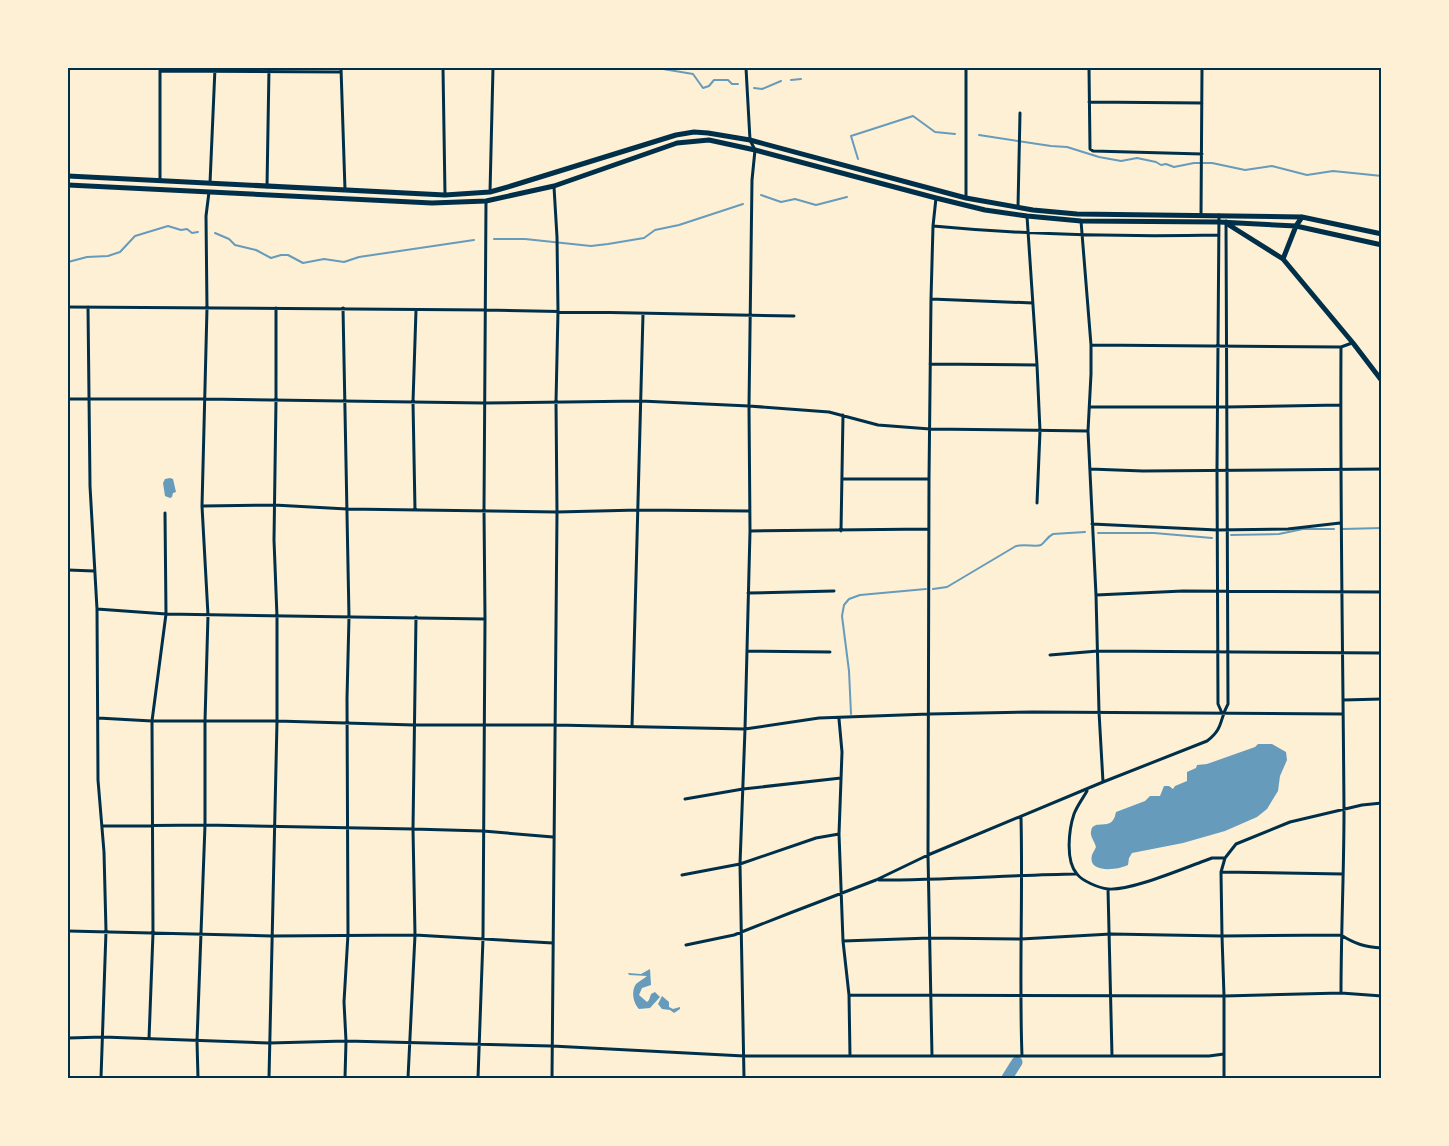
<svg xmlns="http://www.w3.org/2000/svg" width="1449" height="1146" font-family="'Playfair Display',serif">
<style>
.water{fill:#669bbc}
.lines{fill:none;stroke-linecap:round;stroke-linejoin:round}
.stream{stroke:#669bbc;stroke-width:2}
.river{stroke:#669bbc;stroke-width:11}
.minor{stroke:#003049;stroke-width:3}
.trunk{stroke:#003049;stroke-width:5}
.neatline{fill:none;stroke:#003049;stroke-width:2}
</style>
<rect width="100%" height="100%" fill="#fdf0d5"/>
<!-- water -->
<path class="water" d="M 170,478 L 173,479 L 176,492 L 173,493 L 172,497 L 170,498 L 165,496 L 163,483 L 165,479 Z
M 1258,744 L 1272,744 L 1286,752 L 1287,760 L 1280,776 L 1278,791 L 1267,809 L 1257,817 L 1225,831 L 1183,843 L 1132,853 L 1129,858 L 1128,865 C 1118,870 1087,874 1092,855 C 1093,852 1095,850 1096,847 C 1095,842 1090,836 1091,832 C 1092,819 1108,829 1113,820 C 1115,818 1115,815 1116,812 L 1145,801 L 1150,796 L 1160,796 L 1164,786 L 1169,786 L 1173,789 L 1175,786 L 1187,781 L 1187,772 L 1196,768 L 1197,765 L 1207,764 L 1255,747 Z
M 650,969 L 651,985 L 642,988 L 639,995 L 647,1002 L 649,1000 L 651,994 L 655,992 L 660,997 L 650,1008 L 639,1009 C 633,1003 631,991 636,984 C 639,981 644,979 647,976 L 629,975 L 628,973 L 641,974 Z
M 662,996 L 669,1002 L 669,1007 L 673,1009 L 680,1007 L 680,1009 L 674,1013 L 670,1010 L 662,1009 L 658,1004 Z"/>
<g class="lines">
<!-- stream -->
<path class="stream" d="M 657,68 L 693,74 L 703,88 L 709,86 L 714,80 L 728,80 L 732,84 L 738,84
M 791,80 L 801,79
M 754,88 L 762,89 L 781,81
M 979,135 L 1051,146 L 1067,147 L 1099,157 L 1121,161 L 1137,158 L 1156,162 L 1161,165 L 1166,164 L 1174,167 L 1194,163 L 1212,163 L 1245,170 L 1272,166 L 1307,175 L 1333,171 L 1382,176
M 858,159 L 851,136 L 913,116 L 935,132 L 955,134
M 761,195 L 781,202 L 795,199 L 816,205 L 847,197
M 215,233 L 229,239 L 235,245 L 256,250 L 271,258 L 281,255 L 288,255 L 303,263 L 324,259 L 344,262 L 359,257 L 474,240
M 494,239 L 525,239 L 591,246 L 608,244 L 644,238 L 655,230 L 679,225 L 743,204
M 68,262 L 87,257 L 108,256 L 120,252 L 135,236 L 168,226 L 181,230 L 187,229 L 192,233 L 198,232
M 1343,529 L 1382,528
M 1098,533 L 1154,533 L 1212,538
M 1231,535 L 1279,534 L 1303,529 L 1334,529
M 933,589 L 947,587 L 1016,546 C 1024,544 1037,547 1041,545 C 1045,542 1047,537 1053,534 L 1085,532
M 851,714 L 849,671 L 842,616 L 844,605 L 849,599 L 860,595 L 926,589"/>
<!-- river -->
<path class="river" d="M 1007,1078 L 1017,1062"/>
<!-- minor -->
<path class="minor" d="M 160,68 L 160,180
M 341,68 L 345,190
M 443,68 L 445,195
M 1089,68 L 1090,149 L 1093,151 L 1202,154
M 160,71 L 341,72
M 1089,102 L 1202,103
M 210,183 L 215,68
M 267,187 L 269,68
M 490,192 L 493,68
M 966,198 L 966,68
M 1018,207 L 1020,113
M 1201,215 L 1202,68
M 1219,215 L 1217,470 L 1218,704 L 1222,713
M 1027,216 L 1037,365 L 1040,431 L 1037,503
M 1081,221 L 1091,345 L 1091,374 L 1088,431 L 1096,595 L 1099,712 L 1103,782
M 933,226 C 1028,235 1123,237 1219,235
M 931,299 L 1033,303
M 68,307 L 486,310 L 794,316
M 88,307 L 90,486 L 97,609 L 98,780 L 104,852 L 106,931 L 101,1078
M 343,308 L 349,617 L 347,698 L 348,934 L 344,1002 L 346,1041 L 345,1078
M 1091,345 L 1341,347 L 1352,343
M 1341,347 C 1340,502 1343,657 1344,811 C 1344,872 1341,932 1341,993
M 930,364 L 1037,365
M 68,399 L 205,399 L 484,403 L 641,401 L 749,406 L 829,412 L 878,425 L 930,429 L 1088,431
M 1090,407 L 1226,407 L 1340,405
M 1090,469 L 1143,471 L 1382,469
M 843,479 L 929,479
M 203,506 L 274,505 L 347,509 L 557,512 L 639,510 L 749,511
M 415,510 L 413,402 L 416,310
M 1092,524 L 1217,530 L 1288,529 L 1340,523
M 750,531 L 929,529
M 841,531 L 843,415
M 68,570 L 94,571
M 748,593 L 834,591
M 1096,595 L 1183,591 L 1382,592
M 97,609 L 166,614 L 485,619
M 747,651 L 830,652
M 1050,655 L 1098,651 L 1382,653
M 1343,700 L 1382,699
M 98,718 L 152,721 L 277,721 L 414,725 L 555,725 L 745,729 L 819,718 L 929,714 L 1033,712 L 1343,714
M 839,719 L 842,752 L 839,834 L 843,941 L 849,995 L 850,1056
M 632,727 L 643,314
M 1087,791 C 1083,798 1077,806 1074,814 C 1069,829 1065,861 1077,874 C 1082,881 1099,888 1108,889 C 1130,891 1182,869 1204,861 L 1212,858 L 1225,858
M 685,799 L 743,789 L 841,778
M 1021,817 C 1023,896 1019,976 1022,1056
M 102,826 L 205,825 L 413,829 L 483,831 L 553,837
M 1221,872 L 1343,874
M 682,875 L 740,864 L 816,838 L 839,834
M 879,880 C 945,880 1011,875 1076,874
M 1108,889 L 1112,1056
M 68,931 L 272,936 L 415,935 L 553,943
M 843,941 L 930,938 L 1021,939 L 1111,934 L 1222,936 L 1341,935 C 1355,944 1365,947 1382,948
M 686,945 L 734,935 L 790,913 L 876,880 L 928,855 L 1103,782 L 1207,741 C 1224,728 1219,720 1228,704 L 1226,221
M 849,995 L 1224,996 L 1341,993 L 1382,996
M 68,1038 L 103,1037 L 269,1043 L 346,1041 L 552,1046 L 744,1056 L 1209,1056 L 1224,1054
M 149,1039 L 153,933 L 152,721 L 166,614 L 165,513
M 932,1056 L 928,855 L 929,479 L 931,299 L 933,226 L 936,198
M 198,1078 L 197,1041 L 205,825 L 205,721 L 208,615 L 202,506 L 207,308 L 206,216 L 209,192
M 269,1078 L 277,721 L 277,617 L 274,540 L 276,400 L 276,308
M 408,1078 L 415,935 L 413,829 L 416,617
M 478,1078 L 483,938 L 485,619 L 484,510 L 486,201
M 552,1078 L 557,512 L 556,402 L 558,311 L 557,237 L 554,187
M 744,1078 L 740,864 L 745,729 L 750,531 L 749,406 L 752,180 L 755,150 L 750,140 L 746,68
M 1224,1078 L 1224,996 L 1222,936 L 1221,872 L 1225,858 L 1236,844 L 1290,822 L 1362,805 L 1382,803"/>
<!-- trunk -->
<path class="trunk" d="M 68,176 L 445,195 L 490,192 L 511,186 L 676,135 L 694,132 L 708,133 L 750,140 L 966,198 L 1033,210 L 1077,214 L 1302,217 L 1382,234
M 68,185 L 432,203 L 486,201 L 554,186 L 677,143 L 709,140 L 755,150 L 936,198 L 985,210 L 1027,216 L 1081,221 L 1219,222 L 1296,226 L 1382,245
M 1229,225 L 1283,259 L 1353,343 L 1382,381
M 1283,259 L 1296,226 L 1302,217"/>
</g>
<!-- border -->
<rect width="1449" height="1146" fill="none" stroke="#fdf0d5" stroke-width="138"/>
<rect x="69" y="69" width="1311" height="1008" class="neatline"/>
</svg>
